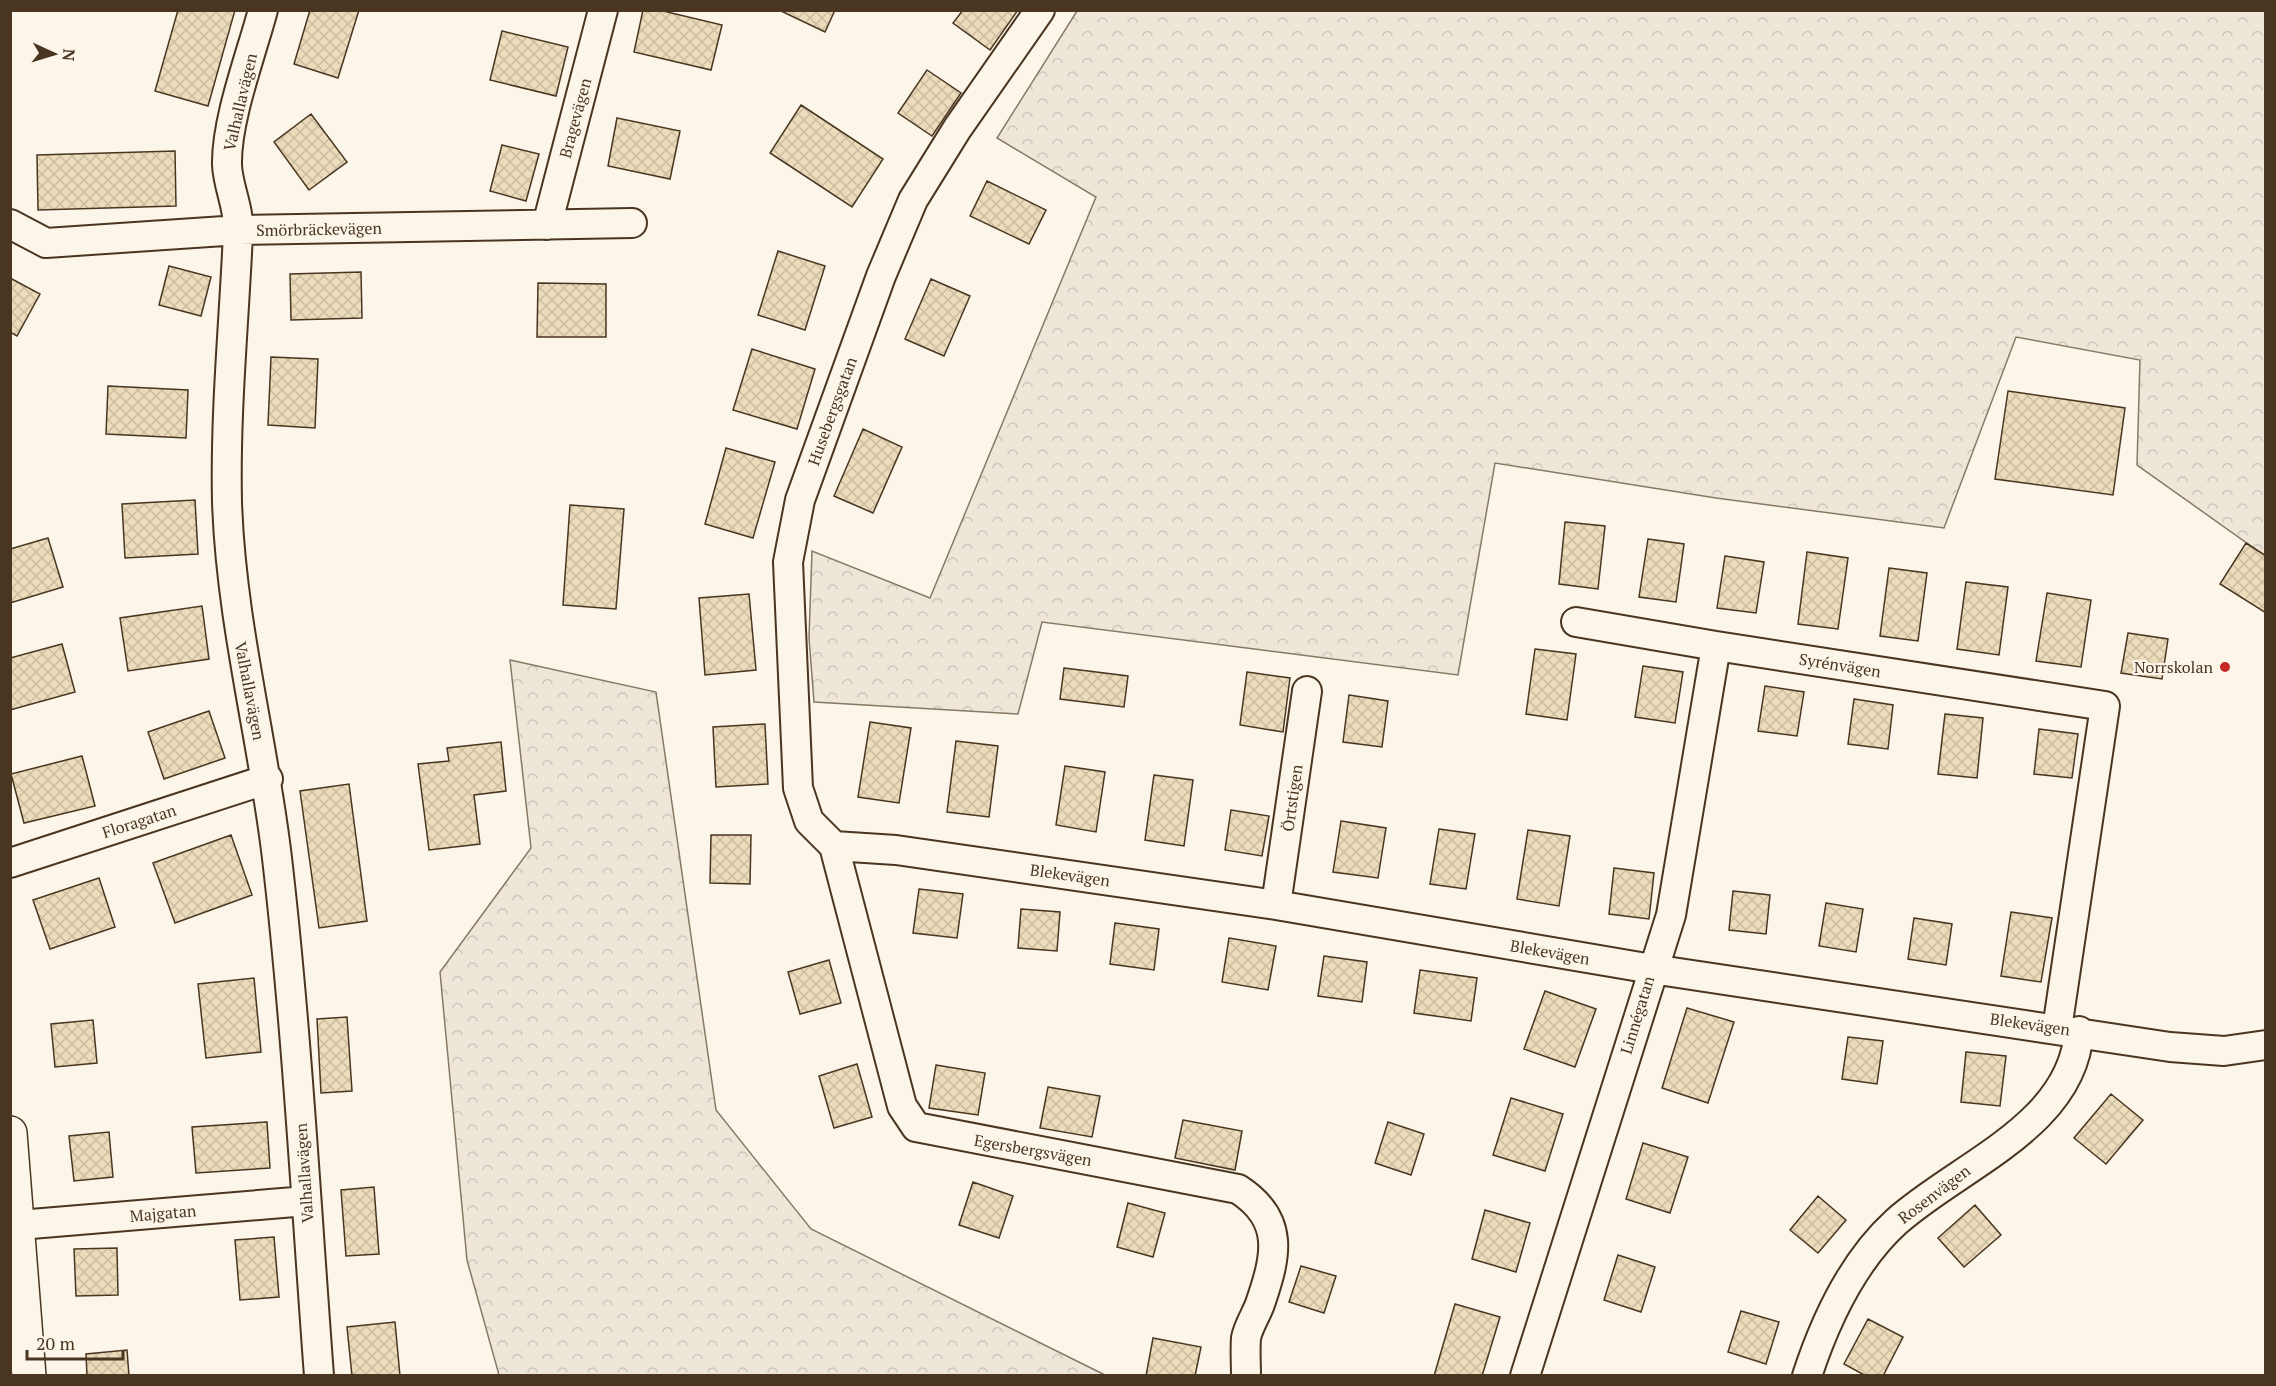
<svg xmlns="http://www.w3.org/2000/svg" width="2276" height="1386" font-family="'PT Serif',serif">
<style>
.forest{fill:url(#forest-crowns);stroke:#887966;stroke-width:1.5}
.building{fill:url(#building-cross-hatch);stroke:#4a3520;stroke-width:1.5}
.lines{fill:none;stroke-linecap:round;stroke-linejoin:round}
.street-casing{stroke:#4a3520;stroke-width:32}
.secondary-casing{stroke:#4a3520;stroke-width:36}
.street{stroke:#fbf6e9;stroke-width:28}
.secondary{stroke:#fbf6e9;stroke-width:33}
.poi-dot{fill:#c62828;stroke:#fbf6e9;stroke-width:2}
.labels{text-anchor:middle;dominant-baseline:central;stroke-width:4.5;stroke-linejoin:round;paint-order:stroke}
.street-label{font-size:16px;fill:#4a3520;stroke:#fbf6e9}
.poi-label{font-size:16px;fill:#4a3520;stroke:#fbf6e9;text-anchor:end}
</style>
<defs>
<pattern id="forest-crowns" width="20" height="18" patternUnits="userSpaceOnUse" patternTransform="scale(1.5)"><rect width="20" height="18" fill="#ede6d9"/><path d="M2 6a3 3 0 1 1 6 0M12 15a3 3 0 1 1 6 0" fill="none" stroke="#cdc6ba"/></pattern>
<pattern id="building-cross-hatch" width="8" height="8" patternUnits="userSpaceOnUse" patternTransform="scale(1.5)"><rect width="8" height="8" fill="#ecdcbc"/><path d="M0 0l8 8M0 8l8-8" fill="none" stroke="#ccbda1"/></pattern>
</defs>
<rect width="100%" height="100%" fill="#fbf6e9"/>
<!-- forest -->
<path class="forest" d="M 1077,11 L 2265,11 L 2265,556 L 2137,465 L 2140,360 L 2016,337 L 1944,528 L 1716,498 L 1495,463 L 1458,675 L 1042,622 L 1018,714 L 814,702 L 809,638 L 812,551 L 930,598 L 1096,197 L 997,138 Z
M 510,660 L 656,692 L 716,1110 L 811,1229 L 1105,1375 L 499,1375 L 467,1260 L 440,972 L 531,848 Z"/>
<!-- building -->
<path class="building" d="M 178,10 L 235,10 L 208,106 L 155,91 Z
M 310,10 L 359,10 L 338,78 L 294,64 Z
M 643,10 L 659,10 L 722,25 L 711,70 L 634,52 Z
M 779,10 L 835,10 L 825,32 Z
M 963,10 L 1018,10 L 990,50 L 953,23 Z
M 502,31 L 568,47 L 556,96 L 490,80 Z
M 927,70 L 961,93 L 932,136 L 898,113 Z
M 801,105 L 883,159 L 852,207 L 770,153 Z
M 311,114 L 347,162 L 309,190 L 274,142 Z
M 617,118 L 680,131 L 670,179 L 608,166 Z
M 502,145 L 539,154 L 526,201 L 490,191 Z
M 175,151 L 176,206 L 38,210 L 37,155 Z
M 987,181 L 1046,210 L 1029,244 L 970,216 Z
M 778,251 L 825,266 L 805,330 L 758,315 Z
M 169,266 L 211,277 L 201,316 L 159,305 Z
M 361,272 L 362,318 L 291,320 L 290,274 Z
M 10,278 L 40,294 L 17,336 L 10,332 Z
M 931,279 L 970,296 L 944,356 L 905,339 Z
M 538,283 L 606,284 L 606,337 L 537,337 Z
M 752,349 L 815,369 L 797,429 L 733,410 Z
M 271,357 L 318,359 L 315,428 L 268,425 Z
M 108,386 L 188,390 L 186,438 L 106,434 Z
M 2008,391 L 2125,408 L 2113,495 L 1995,479 Z
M 863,429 L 902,447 L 873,513 L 834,496 Z
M 726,448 L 775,462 L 753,538 L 705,524 Z
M 195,500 L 198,554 L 125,558 L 122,504 Z
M 570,505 L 624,509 L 616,609 L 563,605 Z
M 1565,522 L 1605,526 L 1598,589 L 1559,584 Z
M 48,538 L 63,587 L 10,603 L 10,549 Z
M 1648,539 L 1684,544 L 1676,602 L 1639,597 Z
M 2246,543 L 2266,556 L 2266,613 L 2220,584 Z
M 1807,552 L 1848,558 L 1838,629 L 1798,624 Z
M 1725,556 L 1764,562 L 1756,613 L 1717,608 Z
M 1889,568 L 1927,573 L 1918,641 L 1880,636 Z
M 1966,582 L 2008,587 L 1999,655 L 1957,649 Z
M 2047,593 L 2091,600 L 2081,667 L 2036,661 Z
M 749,594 L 756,670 L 705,675 L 699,598 Z
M 202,606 L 209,659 L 128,671 L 120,618 Z
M 2128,633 L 2168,639 L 2162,679 L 2121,673 Z
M 62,644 L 75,692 L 10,710 L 10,658 Z
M 1535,649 L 1576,654 L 1567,720 L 1526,714 Z
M 1643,666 L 1683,672 L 1675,723 L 1635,717 Z
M 1064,668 L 1128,676 L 1124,707 L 1060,699 Z
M 1247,672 L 1290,678 L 1283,732 L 1240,725 Z
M 1765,686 L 1804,692 L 1797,736 L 1758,731 Z
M 1349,695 L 1388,701 L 1382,747 L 1343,742 Z
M 1854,699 L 1893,705 L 1888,749 L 1848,744 Z
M 209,711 L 225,758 L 164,779 L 148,732 Z
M 1945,714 L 1983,718 L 1977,778 L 1938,774 Z
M 870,722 L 911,728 L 899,803 L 858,797 Z
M 765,724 L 768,784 L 716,787 L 713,727 Z
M 2039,729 L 2078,734 L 2072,778 L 2034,774 Z
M 956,741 L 998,746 L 989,817 L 947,812 Z
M 501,742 L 506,791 L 474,795 L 480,844 L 429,850 L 418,764 L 449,761 L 447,748 Z
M 82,756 L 95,806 L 24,823 L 11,774 Z
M 1065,766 L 1105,772 L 1096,832 L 1056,825 Z
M 1154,775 L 1193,780 L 1184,846 L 1145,840 Z
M 349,784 L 367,921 L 319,928 L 300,791 Z
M 1231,810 L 1269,816 L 1262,856 L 1225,850 Z
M 1341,821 L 1386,828 L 1378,878 L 1333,872 Z
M 1439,829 L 1475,834 L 1466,889 L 1430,884 Z
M 1528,830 L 1570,836 L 1559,906 L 1517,899 Z
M 231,835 L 252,895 L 175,923 L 153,863 Z
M 711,835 L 751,835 L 750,884 L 710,883 Z
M 1614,868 L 1654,873 L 1649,919 L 1609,914 Z
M 99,878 L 115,927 L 50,949 L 33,900 Z
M 919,889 L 963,894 L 957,938 L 913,933 Z
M 1733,891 L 1770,895 L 1766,934 L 1729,930 Z
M 1826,903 L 1863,909 L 1856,952 L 1819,946 Z
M 1021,909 L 1060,912 L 1057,951 L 1018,948 Z
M 2011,912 L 2052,918 L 2041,982 L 2001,976 Z
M 1914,918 L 1952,924 L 1946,965 L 1908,959 Z
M 1115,923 L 1159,929 L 1154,970 L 1110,964 Z
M 1229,938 L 1276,946 L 1268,990 L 1222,982 Z
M 1324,956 L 1367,962 L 1362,1002 L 1318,996 Z
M 829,960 L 841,1003 L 800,1014 L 788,972 Z
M 1420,970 L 1477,978 L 1471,1021 L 1414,1013 Z
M 254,978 L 261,1052 L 206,1058 L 198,984 Z
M 1545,991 L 1596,1009 L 1575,1067 L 1524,1049 Z
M 1687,1008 L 1734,1022 L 1708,1103 L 1662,1088 Z
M 347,1017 L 352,1091 L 321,1093 L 317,1019 Z
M 93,1020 L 97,1063 L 55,1067 L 51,1024 Z
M 1848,1037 L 1883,1041 L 1877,1084 L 1842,1079 Z
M 1966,1052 L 2006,1056 L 2000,1106 L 1961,1102 Z
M 857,1064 L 872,1117 L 834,1128 L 819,1076 Z
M 936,1065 L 985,1073 L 978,1115 L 929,1108 Z
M 1048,1087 L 1100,1096 L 1092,1137 L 1040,1128 Z
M 2111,1094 L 2143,1120 L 2106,1164 L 2074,1138 Z
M 1511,1098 L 1563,1114 L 1545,1171 L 1493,1155 Z
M 1183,1120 L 1242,1131 L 1235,1170 L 1175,1158 Z
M 267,1122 L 270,1168 L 196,1173 L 192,1127 Z
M 1388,1122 L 1424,1134 L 1411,1175 L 1375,1163 Z
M 109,1132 L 113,1177 L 74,1181 L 69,1136 Z
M 1643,1143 L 1688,1157 L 1670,1213 L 1626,1199 Z
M 973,1182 L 1013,1196 L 999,1238 L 959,1225 Z
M 374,1187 L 379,1254 L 346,1256 L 341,1190 Z
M 1818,1196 L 1846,1220 L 1818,1253 L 1790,1230 Z
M 1128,1203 L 1165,1213 L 1153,1257 L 1117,1247 Z
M 1975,1205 L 2001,1235 L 1964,1267 L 1938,1238 Z
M 1485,1210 L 1530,1223 L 1516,1272 L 1472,1259 Z
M 274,1237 L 279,1297 L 240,1300 L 235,1240 Z
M 117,1248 L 118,1295 L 76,1296 L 74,1249 Z
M 1618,1255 L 1655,1267 L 1641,1312 L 1604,1300 Z
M 1301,1266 L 1336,1276 L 1324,1313 L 1289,1302 Z
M 1455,1304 L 1500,1317 L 1482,1376 L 1434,1376 Z
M 1741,1311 L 1779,1322 L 1766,1364 L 1728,1352 Z
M 1868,1319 L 1903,1337 L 1883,1376 L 1866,1376 L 1844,1364 Z
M 395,1322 L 400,1376 L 352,1376 L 347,1327 Z
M 1153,1338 L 1201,1347 L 1195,1376 L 1146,1376 Z
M 127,1350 L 129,1376 L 87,1376 L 86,1354 Z"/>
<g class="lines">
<!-- street casing -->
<g class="street-casing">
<path id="street" d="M 263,10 C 251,55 226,120 227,165 C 228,188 240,209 238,233 C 234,323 225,412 227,502 C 231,623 263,739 277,858 C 297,1030 306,1203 319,1376
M 10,224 L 46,243 L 239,230 L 632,223
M 547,225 L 603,10
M 1576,622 L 1716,646 L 2105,706 L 2057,1029
M 834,846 L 896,850 L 1276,905 L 1652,969 L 2170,1047 L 2224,1051 L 2266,1045
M 834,846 L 809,821 L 798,788 L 788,562 L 800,500 L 881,276 L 913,200 L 957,129 L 1040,10
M 834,846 L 902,1106 L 916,1127 L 1238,1189 C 1286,1220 1276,1257 1260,1304 C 1256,1315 1248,1327 1246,1338 C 1245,1350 1246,1363 1246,1376
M 10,863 L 268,779
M 1276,905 L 1307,691
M 19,1225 L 306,1201
M 1525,1376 L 1671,915 L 1716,646
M 1807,1376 C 1825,1321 1852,1262 1896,1222 C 1958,1166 2073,1126 2079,1031"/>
</g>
<!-- secondary casing -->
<g class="secondary-casing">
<path id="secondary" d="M 10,1133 L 29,1376"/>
</g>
<!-- street -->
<use href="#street" class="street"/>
<!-- secondary -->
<use href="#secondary" class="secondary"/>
</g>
<!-- markers -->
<circle class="poi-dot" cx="2225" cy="667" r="6"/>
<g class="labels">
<!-- street labels -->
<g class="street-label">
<text transform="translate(240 102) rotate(-77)">Valhallavägen</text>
<text transform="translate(575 118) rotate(-75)">Bragevägen</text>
<text transform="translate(319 229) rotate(-1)">Smörbräckevägen</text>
<text transform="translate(832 411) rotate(-70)">Husebergsgatan</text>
<text transform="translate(1840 665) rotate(9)">Syrénvägen</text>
<text transform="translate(250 691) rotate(79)">Valhallavägen</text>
<text transform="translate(1292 798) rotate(-82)">Örtstigen</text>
<text transform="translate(139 821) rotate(-18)">Floragatan</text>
<text transform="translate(1070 875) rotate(8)">Blekevägen</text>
<text transform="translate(1550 952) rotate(10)">Blekevägen</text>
<text transform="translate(1637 1015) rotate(-73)">Linnégatan</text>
<text transform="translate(2030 1024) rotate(8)">Blekevägen</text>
<text transform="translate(1033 1150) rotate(10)">Egersbergsvägen</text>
<text transform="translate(304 1173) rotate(-94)">Valhallavägen</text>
<text transform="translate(1934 1194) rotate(-37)">Rosenvägen</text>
<text transform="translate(163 1213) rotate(-5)">Majgatan</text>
</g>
<!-- poi labels -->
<g class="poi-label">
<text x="2213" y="667">Norrskolan</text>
</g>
</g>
<!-- border -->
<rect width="2276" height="1386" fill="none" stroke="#4a3520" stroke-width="24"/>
<!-- north arrow -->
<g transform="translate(54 54) rotate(94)" stroke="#fbf6e9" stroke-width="4.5" paint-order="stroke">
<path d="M0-4.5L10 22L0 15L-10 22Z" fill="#4a3520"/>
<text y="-9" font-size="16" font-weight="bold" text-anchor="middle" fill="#4a3520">N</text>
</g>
<!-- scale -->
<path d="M27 1350v9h96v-9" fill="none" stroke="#4a3520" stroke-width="3"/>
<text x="36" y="1350" font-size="18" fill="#4a3520" stroke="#fbf6e9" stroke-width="4.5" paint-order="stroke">20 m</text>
</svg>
